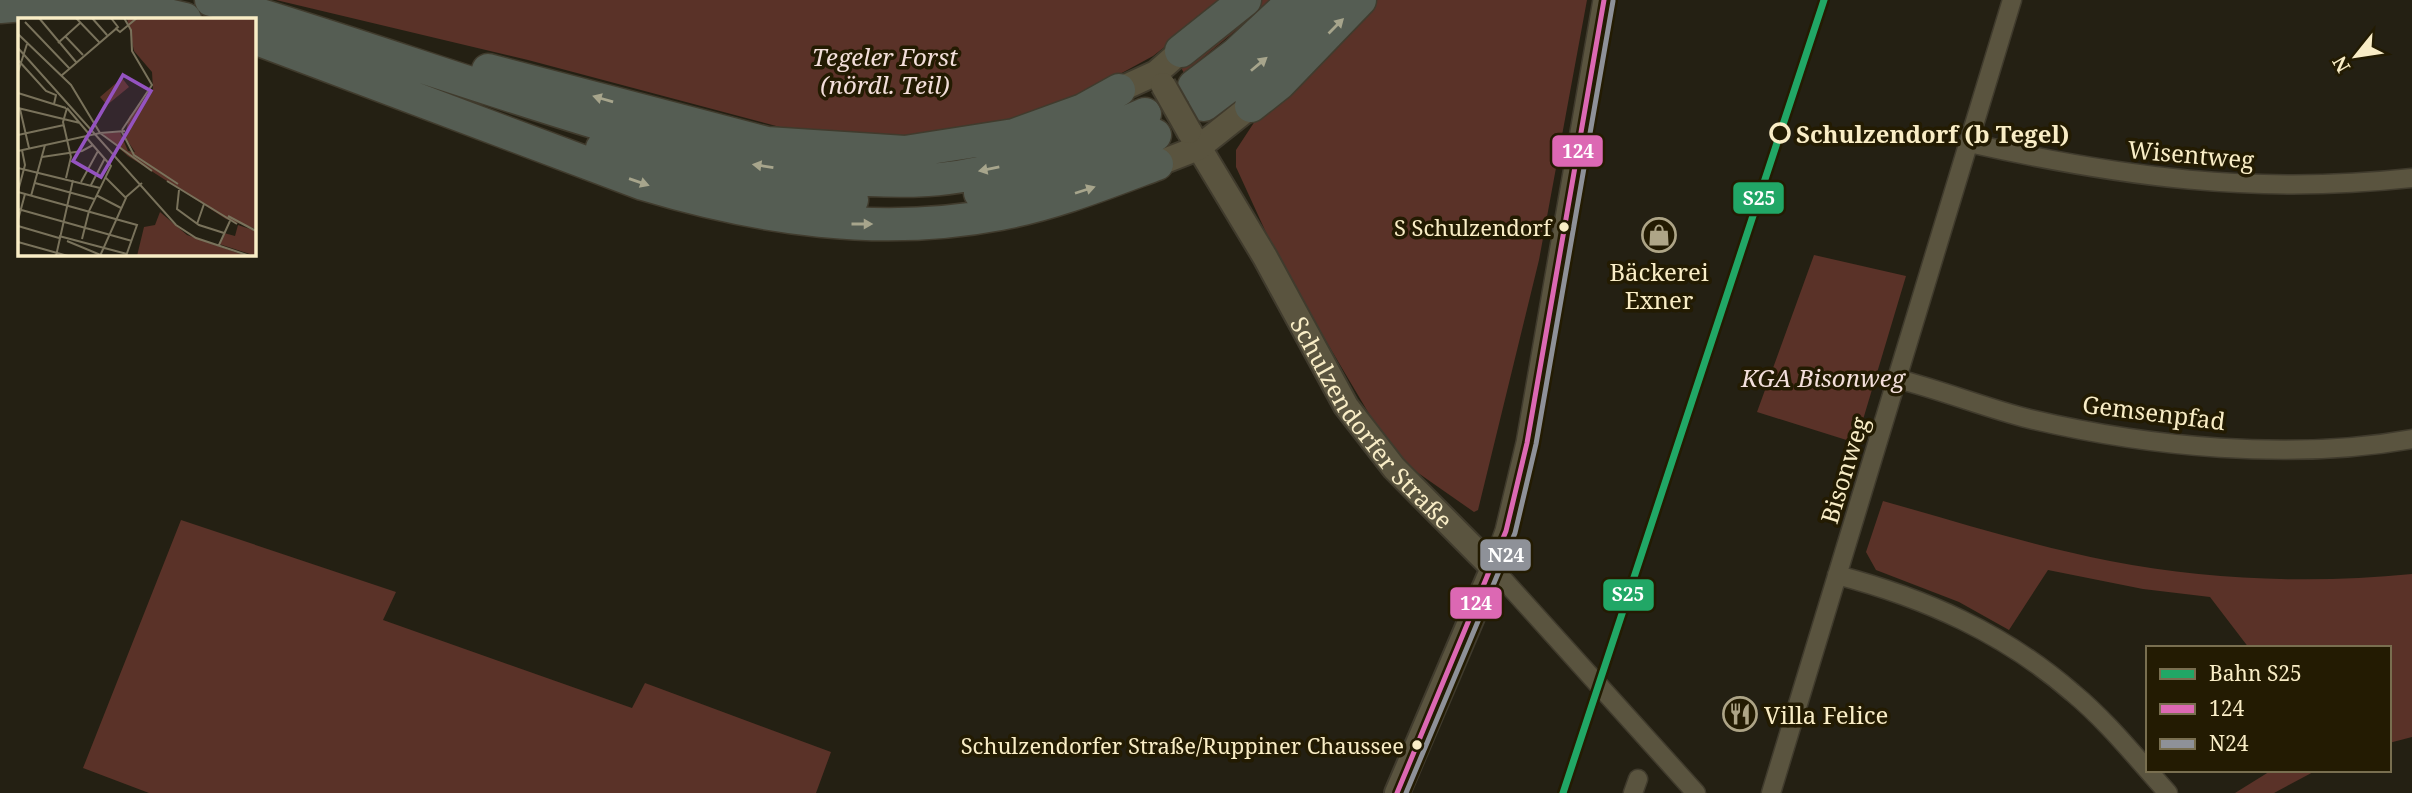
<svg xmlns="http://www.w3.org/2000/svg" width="2412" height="793" font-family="'Noto Serif',serif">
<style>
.green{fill:#5a3228}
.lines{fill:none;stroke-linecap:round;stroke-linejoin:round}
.minor-casing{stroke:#403b2d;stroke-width:21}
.tertiary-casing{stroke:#403b2d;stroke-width:24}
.secondary-casing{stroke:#403b2d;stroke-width:28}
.motorway-casing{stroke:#403b2d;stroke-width:35}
.minor{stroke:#5a543f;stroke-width:18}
.tertiary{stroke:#5a543f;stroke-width:21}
.secondary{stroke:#5a543f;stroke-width:24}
.motorway{stroke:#555d53;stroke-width:32}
.secondary-bridge-casing{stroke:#403b2d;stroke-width:28;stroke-linecap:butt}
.secondary-bridge{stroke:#5a543f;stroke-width:24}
.bus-1-casing{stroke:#231b02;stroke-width:10}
.bus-2-casing{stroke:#231b02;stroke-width:10}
.bus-1{stroke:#dc68b3;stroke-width:5}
.bus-2{stroke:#8e9198;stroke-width:5}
.rail-1-casing{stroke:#231b02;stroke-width:12}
.rail-1{stroke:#21a766;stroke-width:7}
.oneway{fill:#a7a58c}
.stop-dot{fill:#231b02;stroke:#f9edc6;stroke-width:3.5}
.bus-dot{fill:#f9edc6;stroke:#231b02;stroke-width:2.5}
.labels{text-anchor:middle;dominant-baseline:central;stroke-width:7;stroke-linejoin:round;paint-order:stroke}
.bus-label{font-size:22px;fill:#f9edc6;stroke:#231b02;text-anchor:end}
.park-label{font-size:24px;font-style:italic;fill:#f3dfdb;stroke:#231b02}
.stop-label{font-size:24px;font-weight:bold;fill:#f9edc6;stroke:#231b02;text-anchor:start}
.street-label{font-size:24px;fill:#f9edc6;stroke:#231b02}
.poi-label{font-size:24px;fill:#f9edc6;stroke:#231b02}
.inset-road{fill:none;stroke:#79725b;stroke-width:2}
.view{fill:#9453c0;fill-opacity:0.15;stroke:#9453c0;stroke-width:3.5}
.inset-edge{fill:none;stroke:#f9edc6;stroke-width:3.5}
.line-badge{stroke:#231b02;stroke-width:2.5}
.badge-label{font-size:19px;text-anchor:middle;font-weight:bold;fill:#fff}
</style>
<rect width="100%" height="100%" fill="#242013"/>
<!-- green -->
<path class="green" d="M 276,0 L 1225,0 L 1153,56 L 1074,99 L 1014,122 L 907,141 L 810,135 L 528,60 Z
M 1262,0 L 1273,0 L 1184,73 L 1180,66 Z
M 1377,0 L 1587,0 L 1539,260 L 1478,510 L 1474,512 L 1411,468 L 1381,434 L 1281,265 L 1236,167 L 1236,150 L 1255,121 L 1298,84 Z
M 1814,255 L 1906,276 L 1856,443 L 1757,412 Z
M 1883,501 C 1958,522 2033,546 2110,561 C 2209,580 2311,584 2412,574 L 2412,737 L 2389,743 L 2389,648 L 2249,648 L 2210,597 L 2143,589 L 2048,570 L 2009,630 L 1959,602 L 1876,570 L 1866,552 Z
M 181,520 L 396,592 L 383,620 L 632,708 L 645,683 L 831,752 L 816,793 L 149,793 L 83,768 Z
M 2272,770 L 2317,770 L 2274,793 L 2235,793 Z"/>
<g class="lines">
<!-- minor casing -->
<g class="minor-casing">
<path id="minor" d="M 1969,143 C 2122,177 2255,195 2412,178
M 1897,379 C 1942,390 1985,408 2030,419 C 2149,447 2291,461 2412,439
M 1493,568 L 1696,793
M 1837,575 C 1925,598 2004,633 2073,693 C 2108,722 2137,759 2168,793
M 1633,793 L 1638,779
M 1771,793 L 2012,0"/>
</g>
<!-- tertiary casing -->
<g class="tertiary-casing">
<path id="tertiary" d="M 1493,568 L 1506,531 L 1527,443 L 1604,0"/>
</g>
<!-- secondary casing -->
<g class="secondary-casing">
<g id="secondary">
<path d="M 1119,90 L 1156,73 L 1181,51"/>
<path id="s1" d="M 1189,131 L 1265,257 L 1346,406 L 1394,468 L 1493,568 L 1397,793"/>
<path d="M 1157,164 L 1198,148 L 1251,106"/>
</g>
</g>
<!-- motorway casing -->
<g class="motorway-casing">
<path id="motorway" d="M 211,0 C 352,41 489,92 631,133 C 728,160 826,186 928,180 C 1000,176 1079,143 1145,114
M 0,7 C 63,0 124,4 185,19
M 254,38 L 643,184 C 759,219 880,237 1000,214 C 1054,204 1106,183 1157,164
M 1181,51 L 1245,0
M 488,70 L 767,143 L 905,152 L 1014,135 L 1083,110 L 1119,90
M 1194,86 L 1236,54 L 1294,0
M 1204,105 L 1278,49 L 1326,0
M 1251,106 L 1279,84 L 1360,0
M 602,148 L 743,186 L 852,200
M 980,193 C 1042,180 1097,160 1155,135"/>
</g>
<!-- minor -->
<use href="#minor" class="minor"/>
<!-- tertiary -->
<use href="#tertiary" class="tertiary"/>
<!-- secondary -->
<use href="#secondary" class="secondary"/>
<!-- motorway -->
<use href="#motorway" class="motorway"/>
<!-- secondary-bridge casing -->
<g class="secondary-bridge-casing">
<path id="secondary-bridge" d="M 1163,85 L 1189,131"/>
</g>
<!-- secondary-bridge -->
<use href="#secondary-bridge" class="secondary-bridge"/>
<!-- bus-1 casing -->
<g class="bus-1-casing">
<path id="bus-1" d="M 1397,793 L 1506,531 L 1527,443 L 1604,0"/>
</g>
<!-- bus-2 casing -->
<g class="bus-2-casing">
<path id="bus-2" d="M 1406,793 L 1515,533 L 1536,444 L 1613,1"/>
</g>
<!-- bus-1 -->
<use href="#bus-1" class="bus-1"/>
<!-- bus-2 -->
<use href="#bus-2" class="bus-2"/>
<!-- rail-1 casing -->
<g class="rail-1-casing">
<path id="rail-1" d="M 1563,793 L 1824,0"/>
</g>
<!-- rail-1 -->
<use href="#rail-1" class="rail-1"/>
</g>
<!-- one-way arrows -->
<defs><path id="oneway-solid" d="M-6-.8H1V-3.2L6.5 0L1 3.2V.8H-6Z" transform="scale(1.75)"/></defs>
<g class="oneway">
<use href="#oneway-solid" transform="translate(1336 26) rotate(-45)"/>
<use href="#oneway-solid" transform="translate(1259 64) rotate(-40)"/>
<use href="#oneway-solid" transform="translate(603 99) rotate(-164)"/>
<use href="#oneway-solid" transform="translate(763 166) rotate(-171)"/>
<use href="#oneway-solid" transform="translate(989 169) rotate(169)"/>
<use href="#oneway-solid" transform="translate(639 182) rotate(19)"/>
<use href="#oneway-solid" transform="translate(1085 190) rotate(-18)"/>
<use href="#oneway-solid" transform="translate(862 224)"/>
</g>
<!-- icons -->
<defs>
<g id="shop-ring" transform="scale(1.75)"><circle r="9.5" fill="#231b02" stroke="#aea587" stroke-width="1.5"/><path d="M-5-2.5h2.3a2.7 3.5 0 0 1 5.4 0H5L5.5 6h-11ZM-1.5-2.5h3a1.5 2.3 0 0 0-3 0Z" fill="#aea587"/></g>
<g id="restaurant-ring" transform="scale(1.75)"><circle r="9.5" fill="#231b02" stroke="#aea587" stroke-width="1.5"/><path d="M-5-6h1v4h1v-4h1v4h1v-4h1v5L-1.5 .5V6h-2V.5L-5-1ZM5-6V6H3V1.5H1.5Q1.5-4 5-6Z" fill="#aea587"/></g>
</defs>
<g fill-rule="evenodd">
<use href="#shop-ring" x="1659" y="235"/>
<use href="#restaurant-ring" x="1740" y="714"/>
</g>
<!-- markers -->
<circle class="stop-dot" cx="1780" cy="133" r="9"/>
<g class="bus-dot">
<circle cx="1564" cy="227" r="6"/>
<circle cx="1417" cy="745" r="6"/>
</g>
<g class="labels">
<!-- bus labels -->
<g class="bus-label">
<text x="1551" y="227">S Schulzendorf</text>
<text x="1404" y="745">Schulzendorfer Straße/Ruppiner Chaussee</text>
</g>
<!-- park labels -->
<g class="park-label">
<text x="885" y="56">Tegeler Forst<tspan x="885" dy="28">(nördl. Teil)</tspan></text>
<text x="1823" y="377">KGA Bisonweg</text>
</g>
<!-- stop labels -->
<g class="stop-label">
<text x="1796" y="133">Schulzendorf (b Tegel)</text>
</g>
<!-- street labels -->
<g class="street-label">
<text transform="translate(2191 154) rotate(5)">Wisentweg</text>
<text transform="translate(2154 412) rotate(7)">Gemsenpfad</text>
<text stroke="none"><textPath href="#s1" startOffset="345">Schulzendorfer Straße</textPath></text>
<text transform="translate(1844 470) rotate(-73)">Bisonweg</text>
</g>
<!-- poi labels -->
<g class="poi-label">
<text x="1659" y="271">Bäckerei<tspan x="1659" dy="28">Exner</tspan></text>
<text x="1764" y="714" text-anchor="start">Villa Felice</text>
</g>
</g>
<!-- overview -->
<g transform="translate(18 18)">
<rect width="238" height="238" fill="#242013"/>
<path d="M 109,0 L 238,0 L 238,211 L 208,201 L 110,138 L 84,115 L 102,114 L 110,133 L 117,134 L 107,119 L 111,99 L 135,71 L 134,54 L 116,33 ZM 104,60 L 111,69 L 89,87 L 82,79 ZM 142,194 L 169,217 L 228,238 L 119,238 L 126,209 L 137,207 ZM 220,207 L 238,213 L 238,238 L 201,226 L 206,215 L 217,218 Z" fill="#5a3228"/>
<path class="inset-road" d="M 21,0 L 58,44M 58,0 L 81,24M 74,0 L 89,17M 7,4 L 51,50M 97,10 L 102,14 L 119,0M 0,16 L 53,67 L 82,115 L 107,113M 47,18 L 65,37M 40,25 L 62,5M 0,30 L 158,207 L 178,220 L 232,238M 0,42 L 28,73 L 38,77 L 36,86M 0,54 L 9,26M 43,58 L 100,9 L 93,0M 0,75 L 48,90M 0,90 L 62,105M 49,90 L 71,116M 2,91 L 11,130M 104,112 L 134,67 L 114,33 L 113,12 L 106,0M 104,114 L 116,137 L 160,166M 0,117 L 46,107M 0,133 L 82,115 L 134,153M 24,139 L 64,133 L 75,127M 0,150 L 82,170M 48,160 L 53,139 L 45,104 L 49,90M 149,163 L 219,206M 63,164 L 80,133M 17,165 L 76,181M 73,167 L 87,140M 161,172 L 159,191 L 181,207 L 206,215M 0,173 L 7,147 L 4,132M 0,174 L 119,207 L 108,238M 78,177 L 103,190M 13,178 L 27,127M 108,179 L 124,165M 0,191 L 114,223M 210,198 L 238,213M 0,202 L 7,176M 179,206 L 186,186M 0,208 L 41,220M 41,218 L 109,236M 64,221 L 71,193 L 93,148 L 67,118M 49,223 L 85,238M 0,224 L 50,238M 201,227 L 212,203M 38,238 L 55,162M 82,238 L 108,180 L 88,160"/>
<path class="view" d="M 105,57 L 133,73 L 83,159 L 55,143 Z"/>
<rect width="238" height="238" class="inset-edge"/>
</g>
<g class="line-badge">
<rect x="1551" y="134" width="53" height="34" rx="7" fill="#dc68b3"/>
<rect x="1732" y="181" width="53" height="34" rx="7" fill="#21a766"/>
<rect x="1479" y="538" width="53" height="34" rx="7" fill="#8e9198"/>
<rect x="1602" y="578" width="53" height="34" rx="7" fill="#21a766"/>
<rect x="1449" y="586" width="54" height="34" rx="7" fill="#dc68b3"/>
</g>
<g class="badge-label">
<text x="1578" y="158">124</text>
<text x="1759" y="205">S25</text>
<text x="1506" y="562">N24</text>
<text x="1628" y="601">S25</text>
<text x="1476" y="610">124</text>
</g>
<!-- legend -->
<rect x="2146" y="646" width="245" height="126" fill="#231b02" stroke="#796f50" stroke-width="2"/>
<rect x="2160" y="669" width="35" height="10" fill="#21a766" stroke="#796f50" stroke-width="2"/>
<text x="2209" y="681" font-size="21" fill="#f9edc6">Bahn S25</text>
<rect x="2160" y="704" width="35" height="10" fill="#dc68b3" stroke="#796f50" stroke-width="2"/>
<text x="2209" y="716" font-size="21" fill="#f9edc6">124</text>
<rect x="2160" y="739" width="35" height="10" fill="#8e9198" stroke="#796f50" stroke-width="2"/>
<text x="2209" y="751" font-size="21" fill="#f9edc6">N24</text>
<!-- north arrow -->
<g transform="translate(2356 56) rotate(240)" stroke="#231b02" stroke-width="5" paint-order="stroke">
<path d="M0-5L12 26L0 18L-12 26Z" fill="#f9edc6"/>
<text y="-10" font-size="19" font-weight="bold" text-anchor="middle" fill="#f9edc6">N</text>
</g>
</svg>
